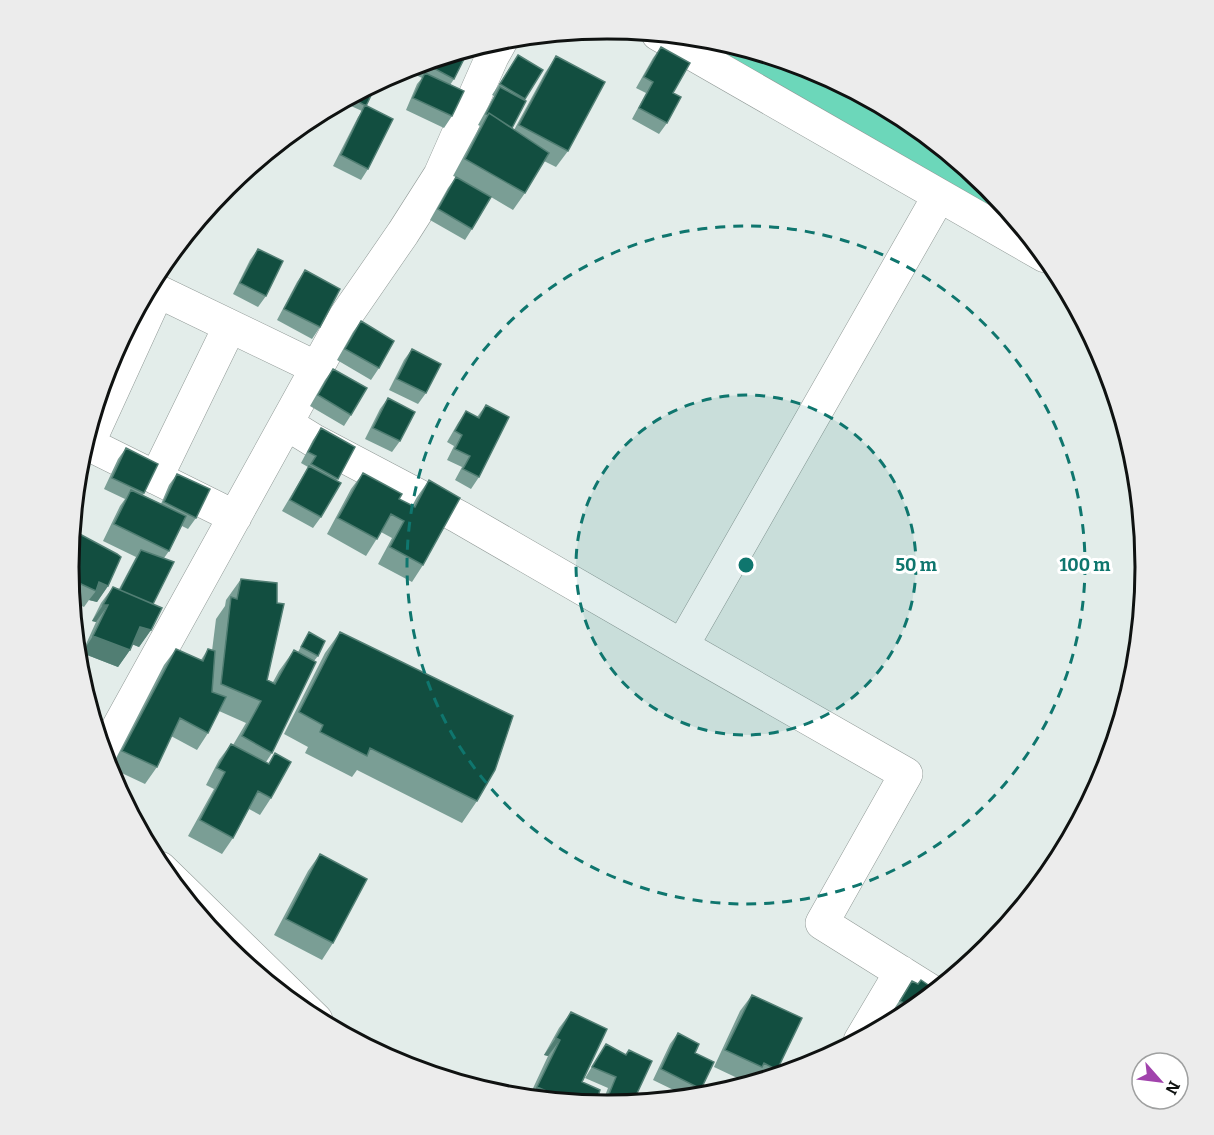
<svg xmlns="http://www.w3.org/2000/svg" width="1214" height="1135" font-family="Bitter,serif">
<style>
.water{fill:#6cd7ba;stroke:#509c87;stroke-width:1.5}
.lines{fill:none;stroke-linecap:round;stroke-linejoin:round}
.minor-casing{stroke:#909996;stroke-width:34}
.highway-casing{stroke:#909996;stroke-width:34}
.minor{stroke:#fff;stroke-width:33}
.highway{stroke:#fff;stroke-width:33}
.wall{fill:#7a9e95}
.shaded-wall{fill:#517e73}
.building{fill:#124e40;stroke:#517e73;stroke-width:1.5}
.ring{fill:none;stroke:#0f766e;stroke-width:3;stroke-dasharray:10 8}
.rim{fill:none;stroke:#0f1211;stroke-width:3}
.centre{fill:#0f766e;stroke:#fff;stroke-width:3}
.ring-label{font-size:18px;text-anchor:middle;font-weight:bold;fill:#0f766e;stroke:#fff;stroke-width:6;stroke-linejoin:round;paint-order:stroke}
</style>
<rect width="100%" height="100%" fill="#e3edea"/>
<!-- water -->
<path class="water" d="M 689,37 L 713,39 L 809,68 L 925,134 L 988,187 L 1020,225 Z"/>
<g class="lines">
<!-- minor casing -->
<g class="minor-casing">
<path id="minor" d="M 658,34 L 1045,256
M 149,287 L 317,368
M 158,291 L 88,444 L 235,517
M 287,424 L 313,440 L 459,517 L 682,646 L 906,774 L 822,923 L 934,993
M 156,478 L 230,326
M 682,646 L 939,196
M 103,755 L 345,317 L 403,233 L 440,175 L 492,57 L 502,39
M 860,1041 L 901,972"/>
</g>
<!-- highway casing -->
<g class="highway-casing">
<path id="highway" d="M 160,868 L 316,1020"/>
</g>
<!-- minor -->
<use href="#minor" class="minor"/>
<!-- highway -->
<use href="#highway" class="highway"/>
</g>
<!-- wall -->
<path class="wall" d="M 661,47 L 673,93 L 667,123 L 659,134 L 632,119 L 646,93 L 636,88 L 653,58 Z
M 469,49 L 454,79 L 450,85 L 452,116 L 444,128 L 406,110 L 417,84 L 422,78 L 416,75 L 422,63 Z
M 518,55 L 543,70 L 524,100 L 512,129 L 514,130 L 545,73 L 556,56 L 568,151 L 556,167 L 544,161 L 525,193 L 513,210 L 491,197 L 472,229 L 465,240 L 430,220 L 448,188 L 456,177 L 453,176 L 480,126 L 478,125 L 494,96 L 492,95 Z
M 369,86 L 366,106 L 368,169 L 361,180 L 333,166 L 358,117 L 362,111 L 351,106 L 357,93 Z
M 258,249 L 266,296 L 258,307 L 233,294 L 250,260 Z
M 305,270 L 320,327 L 312,339 L 277,320 L 297,282 Z
M 361,321 L 379,368 L 371,380 L 337,360 L 353,332 Z
M 412,349 L 426,393 L 418,404 L 389,390 L 404,360 Z
M 333,369 L 351,415 L 344,426 L 310,406 L 325,380 Z
M 388,398 L 400,441 L 392,452 L 365,439 L 380,409 Z
M 486,405 L 479,477 L 471,489 L 455,480 L 462,467 L 447,460 L 454,446 L 447,442 L 458,423 L 466,411 L 477,417 Z
M 321,428 L 355,447 L 336,481 L 321,517 L 313,528 L 282,511 L 308,467 L 301,463 L 313,440 Z
M 126,448 L 144,493 L 143,495 L 161,504 L 169,485 L 177,474 L 196,518 L 188,529 L 182,526 L 169,551 L 164,558 L 153,604 L 151,630 L 139,647 L 132,644 L 130,650 L 118,667 L 82,653 L 96,622 L 92,621 L 101,603 L 113,587 L 119,589 L 136,557 L 103,541 L 120,506 L 125,499 L 104,489 L 118,459 Z
M 363,473 L 399,499 L 412,506 L 417,497 L 429,480 L 423,565 L 412,582 L 378,564 L 392,538 L 381,532 L 366,556 L 327,534 L 351,489 Z
M 74,531 L 108,586 L 97,602 L 89,600 L 84,607 L 71,601 L 68,567 L 71,536 Z
M 241,579 L 267,680 L 273,682 L 279,671 L 294,650 L 298,652 L 309,632 L 318,656 L 314,661 L 272,753 L 266,762 L 268,764 L 275,753 L 271,798 L 260,815 L 249,809 L 233,838 L 222,854 L 188,836 L 214,789 L 206,785 L 219,760 L 231,744 L 233,745 L 246,723 L 219,711 L 208,733 L 197,750 L 171,736 L 157,767 L 145,784 L 111,768 L 164,665 L 176,649 L 201,660 L 208,649 L 212,651 L 216,619 L 225,606 L 226,600 Z
M 340,632 L 477,801 L 462,823 L 357,770 L 352,777 L 305,753 L 308,747 L 284,734 L 325,653 Z
M 320,854 L 333,943 L 322,960 L 274,935 L 308,871 Z
M 912,981 L 918,984 L 937,991 L 906,1016 L 902,1018 L 892,1012 Z
M 752,995 L 777,1070 L 771,1078 L 758,1082 L 753,1080 L 750,1084 L 714,1067 L 740,1011 Z
M 571,1012 L 582,1082 L 595,1105 L 528,1099 L 548,1056 L 544,1055 L 559,1028 Z
M 678,1033 L 701,1089 L 695,1098 L 690,1098 L 653,1080 L 670,1044 Z
M 606,1044 L 625,1055 L 629,1050 L 632,1104 L 607,1106 L 601,1106 L 608,1088 L 585,1078 Z"/>
<!-- shaded-wall -->
<path class="shaded-wall" d="M 105,374 L 114,377 L 103,394 L 100,392 Z
M 99,582 L 108,586 L 97,602 L 89,600 L 96,591 Z
M 103,605 L 108,605 L 96,622 L 92,621 Z
M 140,627 L 151,630 L 139,647 L 129,643 Z
M 93,636 L 130,650 L 118,667 L 82,653 Z
M 556,1038 L 560,1040 L 548,1056 L 544,1055 Z
M 537,1087 L 572,1102 L 571,1103 L 529,1099 Z"/>
<!-- building -->
<path class="building" d="M 661,47 L 690,63 L 673,93 L 681,97 L 667,123 L 639,108 L 653,82 L 644,77 Z
M 469,49 L 454,79 L 424,63 L 425,62 Z
M 518,55 L 543,70 L 525,99 L 500,84 Z
M 556,56 L 605,82 L 568,151 L 519,125 Z
M 425,73 L 464,91 L 452,116 L 413,98 Z
M 369,86 L 374,89 L 366,106 L 355,100 L 359,92 Z
M 500,87 L 526,101 L 512,128 L 489,113 L 488,115 L 486,114 Z
M 365,105 L 393,119 L 368,169 L 341,155 Z
M 489,113 L 549,153 L 525,193 L 465,159 Z
M 456,177 L 491,197 L 472,229 L 438,209 Z
M 258,249 L 283,261 L 266,296 L 240,283 Z
M 305,270 L 340,289 L 320,327 L 284,309 Z
M 135,313 L 140,315 L 114,377 L 105,374 L 109,361 Z
M 361,321 L 394,341 L 379,368 L 345,349 Z
M 412,349 L 441,364 L 426,393 L 397,379 Z
M 333,369 L 367,388 L 351,415 L 318,395 Z
M 388,398 L 415,412 L 400,441 L 373,428 Z
M 486,405 L 509,417 L 479,477 L 463,469 L 470,456 L 455,449 L 462,435 L 455,431 L 466,411 L 479,418 Z
M 321,428 L 355,447 L 338,479 L 311,464 L 316,456 L 308,452 Z
M 88,429 L 92,431 L 79,461 Z
M 126,448 L 158,464 L 144,493 L 112,478 Z
M 309,466 L 341,483 L 321,517 L 290,500 Z
M 363,473 L 402,494 L 399,499 L 415,507 L 429,480 L 460,498 L 423,565 L 390,547 L 404,521 L 391,514 L 377,539 L 338,518 Z
M 177,474 L 210,489 L 196,518 L 164,502 Z
M 131,490 L 186,516 L 169,551 L 114,524 Z
M 74,531 L 117,554 L 121,557 L 108,586 L 99,582 L 96,591 L 81,584 L 76,590 L 70,586 L 68,567 L 71,537 Z
M 141,550 L 174,562 L 153,604 L 120,590 Z
M 241,579 L 277,583 L 277,603 L 284,604 L 267,680 L 275,684 L 294,650 L 316,662 L 272,753 L 242,736 L 261,701 L 221,684 L 231,597 L 237,599 Z
M 113,587 L 162,608 L 151,630 L 140,627 L 130,650 L 93,636 L 108,605 L 103,605 Z
M 309,632 L 325,641 L 318,656 L 301,647 Z
M 340,632 L 513,716 L 495,770 L 477,801 L 370,748 L 367,756 L 320,732 L 323,725 L 299,712 Z
M 176,649 L 203,661 L 208,649 L 215,651 L 212,692 L 226,697 L 208,733 L 180,718 L 157,767 L 122,751 Z
M 231,744 L 269,764 L 275,753 L 291,762 L 271,798 L 258,791 L 233,838 L 200,820 L 225,772 L 217,768 Z
M 320,854 L 367,879 L 333,943 L 286,919 Z
M 921,980 L 937,991 L 914,1009 L 900,1001 L 912,981 L 918,984 Z
M 752,995 L 802,1018 L 777,1070 L 764,1063 L 762,1067 L 725,1050 Z
M 571,1012 L 607,1029 L 582,1082 L 600,1090 L 595,1105 L 571,1103 L 572,1102 L 537,1087 L 560,1040 L 556,1038 Z
M 678,1033 L 699,1044 L 695,1053 L 714,1062 L 701,1089 L 661,1069 Z
M 606,1044 L 626,1055 L 629,1050 L 652,1061 L 632,1104 L 620,1105 L 607,1099 L 616,1077 L 592,1067 Z"/>
<!-- distance rings -->
<circle cx="746" cy="565" r="170" fill="#0f766e" fill-opacity=".12"/>
<g class="ring">
<circle cx="746" cy="565" r="170"/>
<circle cx="746" cy="565" r="339"/>
</g>
<!-- crop -->
<path d="M0 0H1214V1135H0ZM79 567a528 528 0 1 1 1056 0a528 528 0 1 1-1056 0Z" fill="#ececec" fill-rule="evenodd"/>
<path class="rim" d="M79 567a528 528 0 1 1 1056 0a528 528 0 1 1-1056 0Z"/>
<circle cx="746" cy="565" r="9" class="centre"/>
<g class="ring-label">
<text x="916" y="571">50 m</text>
<text x="1085" y="571">100 m</text>
</g>
<!-- north arrow -->
<g transform="translate(1160 1081) rotate(118)"><circle r="28" fill="#ffffff" stroke="#9fa0a0" stroke-width="1.5"/>
<path d="M0-4.5L10 22L0 15L-10 22Z" fill="#a143ac"/>
<text y="-9" font-size="16" font-weight="bold" text-anchor="middle" fill="#0f1211">N</text>
</g>
</svg>
